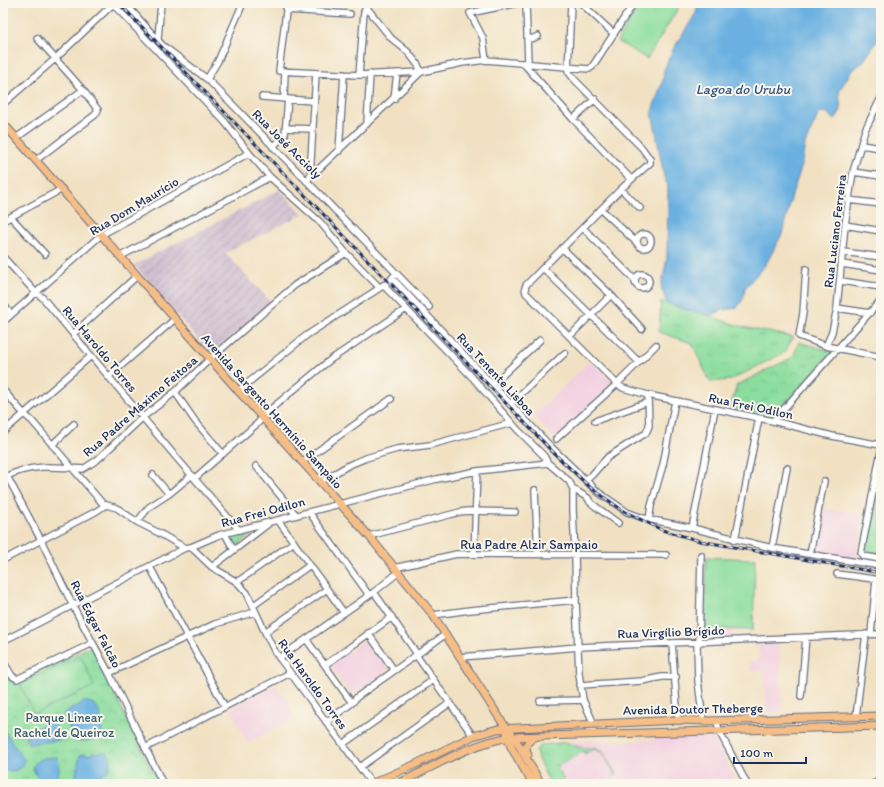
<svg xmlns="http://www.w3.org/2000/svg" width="884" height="787" font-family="Itim,sans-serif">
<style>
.built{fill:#f2cfe0}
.industrial{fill:url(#industrial-furrows)}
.grass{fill:url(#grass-tufts);stroke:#53867e}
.park{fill:url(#park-crowns);stroke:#53867e}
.pitch{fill:#8bdd9e;stroke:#53867e}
.water{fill:#6bb1e1;stroke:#4370a0}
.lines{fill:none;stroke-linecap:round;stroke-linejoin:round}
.minor-casing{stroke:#666d81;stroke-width:8}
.major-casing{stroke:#666d81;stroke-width:9}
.minor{stroke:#fff;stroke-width:5.5}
.major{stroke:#f6be87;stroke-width:7}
.rail-casing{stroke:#1b2f5e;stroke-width:3}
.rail{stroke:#fbf7ec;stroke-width:1.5;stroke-dasharray:4.5;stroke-linecap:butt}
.labels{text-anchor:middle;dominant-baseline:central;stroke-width:4;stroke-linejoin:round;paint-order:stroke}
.street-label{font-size:13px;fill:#1b2f5e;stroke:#fbf7ec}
.park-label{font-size:13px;fill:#375a6e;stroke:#fbf7ec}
.water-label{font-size:14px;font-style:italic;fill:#335685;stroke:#fbf7ec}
</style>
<defs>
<pattern id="industrial-furrows" width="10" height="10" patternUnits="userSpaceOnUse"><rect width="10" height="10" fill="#cfbdcf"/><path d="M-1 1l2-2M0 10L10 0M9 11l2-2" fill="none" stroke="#a79aab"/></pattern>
<pattern id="grass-tufts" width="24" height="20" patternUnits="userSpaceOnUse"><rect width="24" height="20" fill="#8bdd9e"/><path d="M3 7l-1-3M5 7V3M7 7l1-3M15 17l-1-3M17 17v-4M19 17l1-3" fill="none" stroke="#77be8a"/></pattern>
<pattern id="park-crowns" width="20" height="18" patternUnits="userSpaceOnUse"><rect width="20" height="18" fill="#8bdd9e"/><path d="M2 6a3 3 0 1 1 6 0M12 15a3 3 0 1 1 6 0" fill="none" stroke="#77be8a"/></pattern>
</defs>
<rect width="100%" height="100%" fill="#fbf7ec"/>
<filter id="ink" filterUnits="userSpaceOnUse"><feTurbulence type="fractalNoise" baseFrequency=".025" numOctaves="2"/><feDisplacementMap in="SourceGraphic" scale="8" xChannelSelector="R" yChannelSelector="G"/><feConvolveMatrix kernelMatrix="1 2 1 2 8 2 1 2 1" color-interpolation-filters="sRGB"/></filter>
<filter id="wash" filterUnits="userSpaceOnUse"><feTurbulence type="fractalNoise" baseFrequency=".012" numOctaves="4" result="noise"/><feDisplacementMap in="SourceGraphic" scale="16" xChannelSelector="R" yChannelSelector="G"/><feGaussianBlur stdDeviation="0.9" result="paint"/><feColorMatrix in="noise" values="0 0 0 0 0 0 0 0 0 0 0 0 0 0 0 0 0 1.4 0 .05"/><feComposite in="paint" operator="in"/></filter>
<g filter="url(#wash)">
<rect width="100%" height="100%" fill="#f1e1c2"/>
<!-- built -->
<path class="built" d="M 591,360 L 612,382 L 611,385 L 556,439 L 533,416 Z
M 821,508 L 864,514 L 856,557 L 854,559 L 814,552 L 812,551 Z
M 705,629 L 733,630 L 733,637 L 705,638 Z
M 368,638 L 389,668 L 354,694 L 350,693 L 330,666 Z
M 758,643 L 779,643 L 782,712 L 767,712 L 764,671 L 750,671 L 749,662 L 760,660 Z
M 276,685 L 290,704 L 287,706 L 296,717 L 247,743 L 231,709 Z
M 713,736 L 738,784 L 550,784 L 536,755 L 536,750 L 541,745 L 566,742 L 604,740 L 613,742 L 648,740 L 658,738 Z"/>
<!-- industrial -->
<path class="industrial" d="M 279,190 L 303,214 L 225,253 L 271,302 L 214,353 L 209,352 L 134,265 Z"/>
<!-- grass -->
<path class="grass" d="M 661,301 L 743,327 L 793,337 L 785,352 L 731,380 L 710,382 L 692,343 L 659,332 Z
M 566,742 L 578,747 L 601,749 L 616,774 L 615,776 L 613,776 L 615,774 L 602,751 L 599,752 L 596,750 L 593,749 L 585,754 L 584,751 L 557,767 L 564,780 L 561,782 L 563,784 L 550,784 L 538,759 L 536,750 L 541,745 Z"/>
<!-- park -->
<path class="park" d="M 799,342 L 833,352 L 776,414 L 772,417 L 730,408 L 737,385 L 793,357 Z
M 881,468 L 881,542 L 879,552 L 877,554 L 868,553 L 866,550 Z
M 263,526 L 235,547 L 227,535 L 244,533 Z
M 91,646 L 159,784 L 3,784 L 3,664 L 19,681 Z"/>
<!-- pitch -->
<path class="pitch" d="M 641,3 L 677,3 L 680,5 L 647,59 L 617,41 Z
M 706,557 L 755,559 L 753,630 L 705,629 Z
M 81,656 L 94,686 L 34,714 L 20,684 Z"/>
<!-- water -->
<path class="water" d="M 698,3 L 881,3 L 881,35 L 863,62 L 852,70 L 839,91 L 841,110 L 835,120 L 826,112 L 819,113 L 805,144 L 801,168 L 792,195 L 782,234 L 766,264 L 745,288 L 743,299 L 737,308 L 722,310 L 713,315 L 693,312 L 667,303 L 661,287 L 667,258 L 668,186 L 664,177 L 652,111 L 663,80 L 664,70 L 672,51 L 696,13 Z
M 84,702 C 101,700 102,722 102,734 L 102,737 L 100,739 L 78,741 L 74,739 L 64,713 Z
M 50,721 L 54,722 L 61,738 L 60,740 L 29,744 L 25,736 Z
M 3,731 L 5,732 L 24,760 L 23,766 L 14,771 L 6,771 L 3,767 Z
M 105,752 C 113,756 111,763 109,770 C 96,777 93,781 77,778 L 76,774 L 80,755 L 85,754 L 89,755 L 92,753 Z
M 57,757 C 61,764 59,776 54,782 L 51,782 L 50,784 L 42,784 L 35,773 L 33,767 C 38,756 47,758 57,757 Z"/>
</g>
<g filter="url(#ink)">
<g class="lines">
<!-- minor casing -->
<g class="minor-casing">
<path id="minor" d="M 112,3 L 225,122 L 249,153 L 270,177 L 320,222 L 346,253 L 379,287
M 125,3 L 162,45 L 207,79 L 233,105 L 429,307
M 287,3 L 279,71 L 359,75 L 421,72 L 462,63 L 486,60 L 589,69 L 592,67 L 634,3
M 363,3 L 391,38 L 408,52 L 418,65 L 421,72
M 526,3 L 528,64
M 571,3 L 568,71 L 574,79 L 642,148 L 650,159 L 650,163 L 621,189 L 526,285 L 525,288 L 526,293 L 616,383 L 623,388 L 648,395 L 773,421 L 832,436 L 881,445
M 581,3 L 614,34
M 287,10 L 350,14
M 158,39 L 161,3
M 528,39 L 534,38 L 538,36
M 486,60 L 483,38 L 470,13 L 519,3
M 523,63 L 573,119 L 631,179
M 359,75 L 364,12 L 366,8
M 207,79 L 218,61 L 243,3
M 262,97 L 313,101
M 284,99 L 285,71
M 394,99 L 397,73
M 3,104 L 55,59 L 113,4
M 573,119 L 595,99
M 367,124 L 370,74
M 286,128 L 312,129
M 16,138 L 83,90
M 861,145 L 881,148
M 273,147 L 285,134 L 288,99
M 339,151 L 344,74
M 36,160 L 95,115 L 98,110 L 83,90 L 37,38
M 853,172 L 881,176
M 310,177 L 316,73
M 307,180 L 421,72
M 621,189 L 640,208
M 848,200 L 881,204
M 601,209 L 636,242
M 11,217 L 45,254
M 3,221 L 62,189
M 845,225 L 881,231
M 583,228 L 635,280
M637 241a7 7 0 1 1 14 0a7 7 0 1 1-14 0Z
M 562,248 L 611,295 L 642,329
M 843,252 L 881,257
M 121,256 L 270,177
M 3,257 L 36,293 L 42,297 L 175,456 L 239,530
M 842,264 L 881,270
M 543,268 L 639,362
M 806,269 L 803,313 L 799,336 L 826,346 L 881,357
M635 281a7 7 0 1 1 14 0a7 7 0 1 1-14 0Z
M 392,278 L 550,446 L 598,492 L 627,512 L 643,518 L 692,528 L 772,548 L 881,566
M 841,281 L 881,287
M 383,285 L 472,377 L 517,429 L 544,456 L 548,463 L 569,481 L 573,489 L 588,498 L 590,502 L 595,506 L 618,523
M 3,304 L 11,314
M 837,308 L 870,313
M 3,322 L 101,235 L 249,153
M 73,334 L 137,276
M 570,336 L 611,295
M 826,346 L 832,332 L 837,308 L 845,225 L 853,172 L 865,130 L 881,98
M 108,377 L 175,319
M 492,385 L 540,340
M 3,390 L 24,414 L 32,421 L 103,504 L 117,508 L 137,522 L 159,533 L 185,548
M 238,391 L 307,335 L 389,282 L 394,276
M 175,392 L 195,421 L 223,454
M 510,404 L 565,353
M 595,421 L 648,402
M 773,421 L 881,300
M 3,432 L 91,356
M 556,439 L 617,384 L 656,345
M 52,445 L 74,424
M 302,462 L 391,399
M 256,466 L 296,515
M 153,475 L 169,494
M 7,476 L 41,540 L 73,606 L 109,673 L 163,784
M 3,478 C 29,464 55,466 83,469 L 97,460 L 143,417 L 175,392 L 210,359 L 295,285 L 346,253
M 195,478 L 258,423 L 266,413 L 330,360 L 406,309
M 585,479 L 591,476 L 608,457 L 646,433 L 649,426 L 648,395
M 320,482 L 349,465 L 366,458 L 397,449 L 430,445 L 512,423
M 573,489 L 573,510 L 575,554 L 576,600 L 579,674 L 583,700 L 594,724
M 535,490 L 538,554
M 309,512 L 369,595
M 278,520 L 344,613
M 649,520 L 651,506 L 663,465 L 675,401
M 137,522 L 149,507 L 169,494 L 192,475
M 692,528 L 715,409
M 225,534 L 234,550
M 369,536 L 460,512 L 468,511 L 515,512
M 735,540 L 759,418
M 191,547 L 212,567 L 237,582 L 247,593 L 265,632 L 275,652 L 372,784
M 772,548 L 787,468
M 474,554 L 477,471
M 810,554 L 824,481
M 881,559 L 863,556 L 861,553 L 881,451
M 3,560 L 95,512 L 106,505
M 150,567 L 225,707
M 212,567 L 268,524
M 394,568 L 457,554 L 666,555
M 837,574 L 881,580
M 237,582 L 294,542
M 374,592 L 417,654
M 254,605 L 310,565
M 433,615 L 470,610 L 576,600
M 265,632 L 327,589
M 368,633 L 394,670
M 871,634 L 876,580
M 306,639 L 352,703
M 3,641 L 185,548 L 191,547 L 219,535 L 437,479 L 477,471 L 548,463
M 697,643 L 698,681 L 703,721
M 699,643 L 701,555
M 672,644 L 678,720
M 416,655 L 473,736
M 461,657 L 578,647 L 881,634
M 279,658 L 374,592 L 399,572
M 3,661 L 12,676 L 17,679 L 93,643
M 325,665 L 392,617
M 109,673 L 215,624 L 255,612
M 580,685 L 642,681 L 662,677 L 676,677
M 801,696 L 806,637
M 540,701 L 583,700
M 856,717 L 866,634
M 717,721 L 719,731 L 747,784
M 326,722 L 352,703 L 357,697 L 446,634
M 343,744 L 433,680
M 145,748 L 290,673
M 360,767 L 450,703
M 873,784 L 881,780"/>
</g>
<!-- major casing -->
<g class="major-casing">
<path id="major" d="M 3,123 L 242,395 L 369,536 L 433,615 L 506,728 L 514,737 L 541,784
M 507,734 L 511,747 L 533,784
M 528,755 C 524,746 527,741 535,737
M 371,784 L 416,764 L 473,736 L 498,729 L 678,720 L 707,721 L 881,716
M 397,784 C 434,767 470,743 511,737 L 881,726"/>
</g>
<!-- minor -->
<use href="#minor" class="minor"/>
<!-- major -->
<use href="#major" class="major"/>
<!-- rail casing -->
<g class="rail-casing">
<path id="rail" d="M 119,3 L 557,456 L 590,487 L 622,510 L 662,530 L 700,541 L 881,573"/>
</g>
<!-- rail -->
<use href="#rail" class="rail"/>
</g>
</g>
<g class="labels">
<!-- street labels -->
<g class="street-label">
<text transform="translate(287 144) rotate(45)">Rua José Accioly</text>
<text transform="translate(134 206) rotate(-31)">Rua Dom Maurício</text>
<text transform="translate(835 231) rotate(-83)">Rua Luciano Ferreira</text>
<text transform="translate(100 349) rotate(50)">Rua Haroldo Torres</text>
<text transform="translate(496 374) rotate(47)">Rua Tenente Lisboa</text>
<text transform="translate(140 406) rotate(-41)">Rua Padre Máximo Feitosa</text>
<text transform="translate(751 406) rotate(12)">Rua Frei Odilon</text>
<text transform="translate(272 411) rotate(48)">Avenida Sargento Hermínio Sampaio</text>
<text transform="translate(263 512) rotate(-15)">Rua Frei Odilon</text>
<text x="529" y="544">Rua Padre Alzir Sampaio</text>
<text transform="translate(96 624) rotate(63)">Rua Edgar Falcão</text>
<text transform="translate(671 632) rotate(-2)">Rua Virgílio Brígido</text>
<text transform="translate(313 684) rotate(54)">Rua Haroldo Torres</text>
<text transform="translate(693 709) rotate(-1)">Avenida Doutor Theberge</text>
</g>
<!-- park labels -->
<g class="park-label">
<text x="64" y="717">Parque Linear<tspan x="64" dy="15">Rachel de Queiroz</tspan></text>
</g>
<!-- water labels -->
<g class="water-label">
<text x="743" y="89">Lagoa do Urubu</text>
</g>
</g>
<!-- margin -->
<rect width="884" height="787" fill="none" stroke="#fbf7ec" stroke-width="16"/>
<!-- scale -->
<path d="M734 757v6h72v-6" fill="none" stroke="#1b2f5e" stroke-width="2"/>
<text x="740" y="757" font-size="12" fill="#1b2f5e" stroke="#fbf7ec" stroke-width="3" paint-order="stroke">100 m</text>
</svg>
